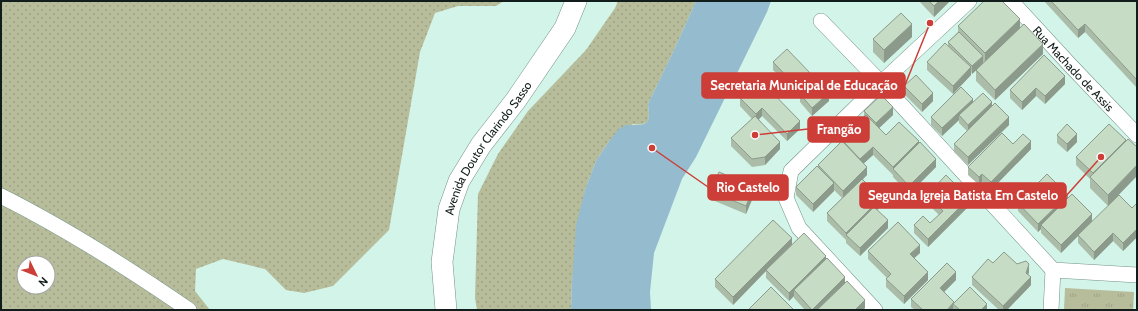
<svg xmlns="http://www.w3.org/2000/svg" width="1138" height="311" font-family="Cabin,sans-serif">
<style>
.grass{fill:url(#grass-dots);fill-rule:evenodd}
.park{fill:url(#park-tufts)}
.water{fill:#95bbcf}
.lines{fill:none;stroke-linecap:round;stroke-linejoin:round}
.street-casing{stroke:#759489;stroke-width:16}
.secondary-casing{stroke:#759489;stroke-width:22}
.street{stroke:#fff;stroke-width:15}
.secondary{stroke:#fff;stroke-width:21}
.wall{fill:#abbda9}
.shaded-wall{fill:#8b9a8a}
.building{fill:#c7dcc5;stroke:#8b9a8a}
.labels{text-anchor:middle;dominant-baseline:central;stroke-width:3;stroke-linejoin:round;paint-order:stroke}
.street-label{font-size:12px;fill:#111d1a;stroke:#fff}
.leader{fill:none;stroke:#cc3e37;stroke-width:1.5}
.callout-dot{fill:#cc3e37;stroke:#fff;stroke-width:1.5}
.callout{fill:#cc3e37;stroke:#cc3e37;stroke-width:1.5}
.callout-label{font-size:13px;text-anchor:middle;font-weight:bold;fill:#fff}
</style>
<defs>
<pattern id="grass-dots" width="8" height="8" patternUnits="userSpaceOnUse"><rect width="8" height="8" fill="#b7bd9a"/><path d="M2 2h.1M6 6h.1" fill="none" stroke="#9ca284" stroke-width="1.8" stroke-linecap="round"/></pattern>
<pattern id="park-tufts" width="24" height="20" patternUnits="userSpaceOnUse"><rect width="24" height="20" fill="#b7bd9a"/><path d="M3 7l-1-3M5 7V3M7 7l1-3M15 17l-1-3M17 17v-4M19 17l1-3" fill="none" stroke="#9ca284"/></pattern>
</defs>
<rect width="100%" height="100%" fill="#d3f4e9"/>
<!-- grass -->
<path class="grass" d="M 1,1 L 504,1 L 496,6 L 458,6 L 435,13 L 420,52 L 389,230 L 333,286 L 304,293 L 286,290 L 265,269 L 223,259 L 196,269 L 195,291 L 210,310 L 1,310 ZM 24,263 L 48,263 L 48,287 L 24,287 Z
M 618,1 L 696,1 L 675,48 L 648,104 L 649,114 L 648,121 C 643,125 639,125 633,124 L 610,140 L 596,161 L 585,190 L 572,282 L 571,310 L 477,310 L 475,298 L 478,194 L 498,154 L 528,111 L 586,50 L 615,8 Z"/>
<!-- park -->
<path class="park" d="M 1065,288 L 1134,292 L 1133,310 L 1064,310 Z"/>
<!-- water -->
<path class="water" d="M 696,1 L 771,1 L 767,12 L 696,157 L 682,179 L 654,253 L 650,292 L 651,310 L 571,310 L 572,282 L 576,225 L 585,190 L 596,161 L 610,140 L 619,129 L 626,125 L 638,125 L 644,124 L 648,121 L 649,114 L 648,104 L 675,48 Z"/>
<g class="lines">
<!-- street casing -->
<g class="street-casing">
<g id="street">
<path id="s1" d="M 1011,1 L 1071,66 L 1137,135"/>
<path d="M 821,21 L 881,83 L 1053,270"/>
<path d="M 1,196 C 67,229 128,268 189,310"/>
<path d="M 875,310 L 799,228 L 786,198 L 791,171 L 881,83 L 969,1"/>
<path d="M 1051,310 L 1053,270 L 1137,275"/>
</g>
</g>
<!-- secondary casing -->
<g class="secondary-casing">
<g id="secondary">
<path id="s2" d="M 446,310 L 442,262 L 449,209 L 459,181 L 481,145 L 516,100 L 565,28 L 576,1"/>
</g>
</g>
<!-- street -->
<use href="#street" class="street"/>
<!-- secondary -->
<use href="#secondary" class="secondary"/>
</g>
<!-- wall -->
<path class="wall" d="M 919,1 L 950,1 L 934,17 Z
M 1044,1 L 1137,1 L 1137,88 L 1085,32 L 1078,38 Z
M 958,26 L 1020,28 L 1043,54 L 995,100 L 976,81 L 976,70 L 984,63 L 983,62 L 983,64 L 972,74 L 971,72 L 971,75 L 953,94 L 927,70 L 927,62 L 948,46 L 948,42 L 958,32 Z
M 912,37 L 884,63 L 873,52 L 873,39 Z
M 773,62 L 813,81 L 829,101 L 812,116 L 800,102 L 800,97 L 799,97 L 773,70 Z
M 759,79 L 800,129 L 787,141 L 762,116 L 759,119 L 780,149 L 765,165 L 752,167 L 731,146 L 731,138 L 752,119 L 740,106 L 740,98 Z
M 1065,84 L 1045,104 L 1036,96 L 1022,110 L 1010,98 L 1010,90 Z
M 904,86 L 933,101 L 922,112 L 904,94 Z
M 973,102 L 992,107 L 1009,125 L 968,165 L 954,152 L 954,144 L 967,131 L 959,123 L 959,120 L 942,136 L 931,125 L 931,117 Z
M 864,111 L 893,115 L 879,128 L 886,135 L 919,143 L 936,167 L 909,194 L 893,177 L 893,175 L 873,155 L 863,164 L 867,175 L 863,179 L 881,206 L 877,210 L 888,228 L 860,256 L 846,243 L 846,240 L 827,221 L 827,213 L 842,198 L 834,190 L 834,191 L 813,212 L 796,195 L 796,187 L 818,166 L 818,165 L 841,142 L 841,139 L 864,116 Z
M 1109,124 L 1109,205 L 1132,208 L 1137,203 L 1137,237 L 1123,251 L 1113,241 L 1094,260 L 1078,243 L 1078,236 L 1061,253 L 1041,233 L 1041,229 L 1038,232 L 1018,211 L 1018,203 L 1068,199 L 1092,222 L 1108,206 L 1090,188 L 1090,179 L 1076,165 L 1076,157 Z
M 1057,135 L 1077,142 L 1067,152 L 1057,143 Z
M 1013,144 L 1031,149 L 991,190 L 982,182 L 979,185 L 968,175 L 968,167 Z
M 710,191 L 754,195 L 746,214 L 710,199 Z
M 927,195 L 969,206 L 928,247 L 914,233 L 914,225 L 930,223 L 939,215 L 927,203 Z
M 792,245 L 826,259 L 865,308 L 863,310 L 805,310 L 794,298 L 794,296 L 789,301 L 766,278 L 766,271 L 733,305 L 715,287 L 715,279 Z
M 868,251 L 920,253 L 914,258 L 928,280 L 904,304 L 886,287 L 886,279 L 887,278 L 868,259 Z
M 993,263 L 1017,264 L 1029,272 L 1028,275 L 1031,285 L 1007,310 L 999,310 L 972,285 L 972,277 Z
M 956,280 L 944,292 L 954,302 L 987,310 L 915,310 L 911,307 L 911,299 Z"/>
<!-- shaded-wall -->
<path class="shaded-wall" d="M 939,1 L 950,1 L 934,17 L 934,6 Z
M 1020,19 L 1020,30 L 985,64 L 985,53 Z
M 912,24 L 912,37 L 884,63 L 884,50 Z
M 1085,24 L 1085,32 L 1078,38 L 1078,30 Z
M 1043,44 L 1043,54 L 995,100 L 995,90 Z
M 983,56 L 983,64 L 972,74 L 972,66 Z
M 971,67 L 971,75 L 953,94 L 953,86 Z
M 813,76 L 813,84 L 800,94 L 799,97 L 799,89 Z
M 1065,76 L 1065,84 L 1045,104 L 1045,96 Z
M 1036,88 L 1036,96 L 1022,110 L 1022,102 Z
M 829,93 L 829,101 L 812,116 L 812,108 Z
M 933,93 L 933,101 L 922,112 L 922,104 Z
M 973,99 L 973,107 L 959,115 L 959,120 L 942,136 L 942,128 Z
M 992,102 L 992,110 L 968,133 L 968,125 Z
M 893,107 L 893,115 L 876,131 L 876,123 Z
M 762,108 L 762,116 L 756,122 L 756,114 Z
M 1009,117 L 1009,125 L 968,165 L 968,157 Z
M 800,121 L 800,129 L 787,141 L 787,134 Z
M 1077,134 L 1077,142 L 1067,152 L 1067,144 Z
M 1126,140 L 1126,148 L 1093,180 L 1093,173 Z
M 919,141 L 919,149 L 893,169 L 893,167 Z
M 1031,141 L 1031,149 L 991,190 L 991,182 Z
M 780,142 L 780,149 L 765,165 L 765,157 Z
M 873,147 L 873,155 L 860,167 L 860,159 Z
M 936,159 L 936,167 L 909,194 L 909,186 Z
M 1137,165 L 1137,176 L 1108,206 L 1108,195 Z
M 867,167 L 867,175 L 843,199 L 843,191 Z
M 982,174 L 982,182 L 979,185 L 979,177 Z
M 834,183 L 834,191 L 813,212 L 813,204 Z
M 754,187 L 754,195 L 746,214 L 746,206 Z
M 1068,195 L 1068,203 L 1041,225 L 1041,229 L 1038,232 L 1038,224 Z
M 881,198 L 881,206 L 849,238 L 846,235 L 846,241 L 846,233 Z
M 969,198 L 969,206 L 928,247 L 928,239 Z
M 1092,214 L 1092,222 L 1061,253 L 1061,245 Z
M 888,220 L 888,228 L 860,256 L 860,248 Z
M 1137,229 L 1137,237 L 1123,251 L 1123,243 Z
M 1113,233 L 1113,241 L 1094,260 L 1094,252 Z
M 792,238 L 792,246 L 766,270 L 766,271 L 733,305 L 733,297 Z
M 920,245 L 920,253 L 910,262 L 910,254 Z
M 826,256 L 826,264 L 794,290 L 794,296 L 789,301 L 789,293 Z
M 1029,264 L 1029,272 L 1026,281 L 1026,273 Z
M 928,272 L 928,280 L 904,304 L 904,296 Z
M 956,272 L 956,280 L 940,296 L 940,288 Z
M 845,277 L 845,285 L 820,310 L 812,310 Z
M 1031,277 L 1031,285 L 1007,310 L 1003,310 L 1003,306 Z
M 865,300 L 865,308 L 863,310 L 855,310 Z
M 954,302 L 953,304 L 953,310 L 947,310 Z
M 987,304 L 987,310 L 981,310 Z"/>
<!-- building -->
<path class="building" d="M 929,1 L 939,1 L 934,6 Z
M 984,1 L 1002,1 L 1020,19 L 985,53 L 958,26 Z
M 1051,1 L 1137,1 L 1137,80 L 1085,24 L 1078,30 Z
M 901,13 L 912,24 L 884,50 L 873,39 Z
M 1024,24 L 1043,44 L 995,90 L 976,70 Z
M 959,32 L 983,56 L 972,66 L 948,42 Z
M 945,43 L 971,67 L 953,86 L 927,62 Z
M 787,49 L 813,76 L 799,89 L 773,62 Z
M 1044,55 L 1065,76 L 1045,96 L 1036,88 L 1022,102 L 1010,90 Z
M 916,75 L 933,93 L 922,104 L 904,86 Z
M 759,79 L 800,121 L 787,134 L 762,108 L 756,114 L 740,98 Z
M 816,79 L 829,93 L 812,108 L 800,94 Z
M 961,87 L 973,99 L 942,128 L 931,117 Z
M 983,93 L 992,102 L 968,125 L 959,115 Z
M 881,95 L 893,107 L 876,123 L 864,111 Z
M 995,103 L 1009,117 L 968,157 L 954,144 Z
M 866,115 L 886,135 L 899,122 L 919,141 L 893,167 L 873,147 L 860,159 L 841,139 Z
M 755,116 L 780,142 L 765,157 L 752,159 L 731,138 Z
M 1067,124 L 1077,134 L 1067,144 L 1057,135 Z
M 1109,124 L 1126,140 L 1093,173 L 1076,157 Z
M 1002,133 L 1013,144 L 1023,134 L 1031,141 L 991,182 L 982,174 L 979,177 L 968,167 Z
M 1128,139 L 1137,147 L 1137,165 L 1108,195 L 1090,177 Z
M 842,141 L 867,167 L 843,191 L 818,165 Z
M 920,142 L 936,159 L 909,186 L 893,169 Z
M 817,166 L 834,183 L 813,204 L 796,187 Z
M 719,172 L 754,187 L 746,206 L 710,191 Z
M 1047,174 L 1068,195 L 1038,224 L 1018,203 Z
M 946,175 L 969,198 L 928,239 L 914,225 L 923,216 L 930,223 L 943,211 L 927,195 Z
M 862,179 L 881,198 L 846,233 L 827,213 Z
M 1072,194 L 1092,214 L 1061,245 L 1041,225 Z
M 1119,195 L 1132,208 L 1137,203 L 1137,229 L 1123,243 L 1113,233 L 1094,252 L 1078,235 Z
M 874,207 L 888,220 L 860,248 L 846,235 Z
M 773,220 L 792,238 L 733,297 L 715,279 Z
M 898,222 L 920,245 L 910,254 L 928,272 L 904,296 L 886,279 L 891,274 L 868,251 Z
M 804,233 L 826,256 L 789,293 L 766,270 Z
M 1004,252 L 1017,264 L 1026,261 L 1029,264 L 1026,273 L 1031,277 L 1003,306 L 972,277 L 988,259 L 993,263 Z
M 827,258 L 845,277 L 812,310 L 794,290 Z
M 947,263 L 956,272 L 940,288 L 954,302 L 947,310 L 923,310 L 911,299 Z
M 847,281 L 865,300 L 855,310 L 817,310 Z
M 771,287 L 794,310 L 748,310 Z
M 970,287 L 987,304 L 981,310 L 960,310 L 953,304 Z"/>
<g class="labels">
<!-- street labels -->
<g class="street-label">
<text stroke="none"><textPath href="#s1" startOffset="92">Rua Machado de Assis</textPath></text>
<text stroke="none"><textPath href="#s2" startOffset="174">Avenida Doutor Clarindo Sasso</textPath></text>
</g>
</g>
<!-- callouts -->
<path class="leader" d="M930 23L905 85M755 135L808 129M652 148L708 187M1101 157L1066 196"/>
<g class="callout-dot">
<circle cx="930" cy="23" r="4"/>
<circle cx="755" cy="135" r="4"/>
<circle cx="652" cy="148" r="4"/>
<circle cx="1101" cy="157" r="4"/>
</g>
<g class="callout">
<rect x="702" y="73" width="203" height="25" rx="4"/>
<rect x="808" y="117" width="61" height="25" rx="4"/>
<rect x="708" y="175" width="80" height="25" rx="4"/>
<rect x="860" y="183" width="206" height="25" rx="4"/>
</g>
<g class="callout-label">
<text x="804" y="90">Secretaria Municipal de Educação</text>
<text x="839" y="134">Frangão</text>
<text x="748" y="192">Rio Castelo</text>
<text x="963" y="200">Segunda Igreja Batista Em Castelo</text>
</g>
<!-- border -->
<rect width="1138" height="311" fill="none" stroke="#111d1a" stroke-width="4"/>
<!-- north arrow -->
<g transform="translate(36 275) rotate(133)"><circle r="19" fill="#ffffff" stroke="#a0a5a3"/>
<path d="M0-3L7 15L0 10L-7 15Z" fill="#cc3e37"/>
<text y="-6" font-size="11" font-weight="bold" text-anchor="middle" fill="#111d1a">N</text>
</g>
</svg>
